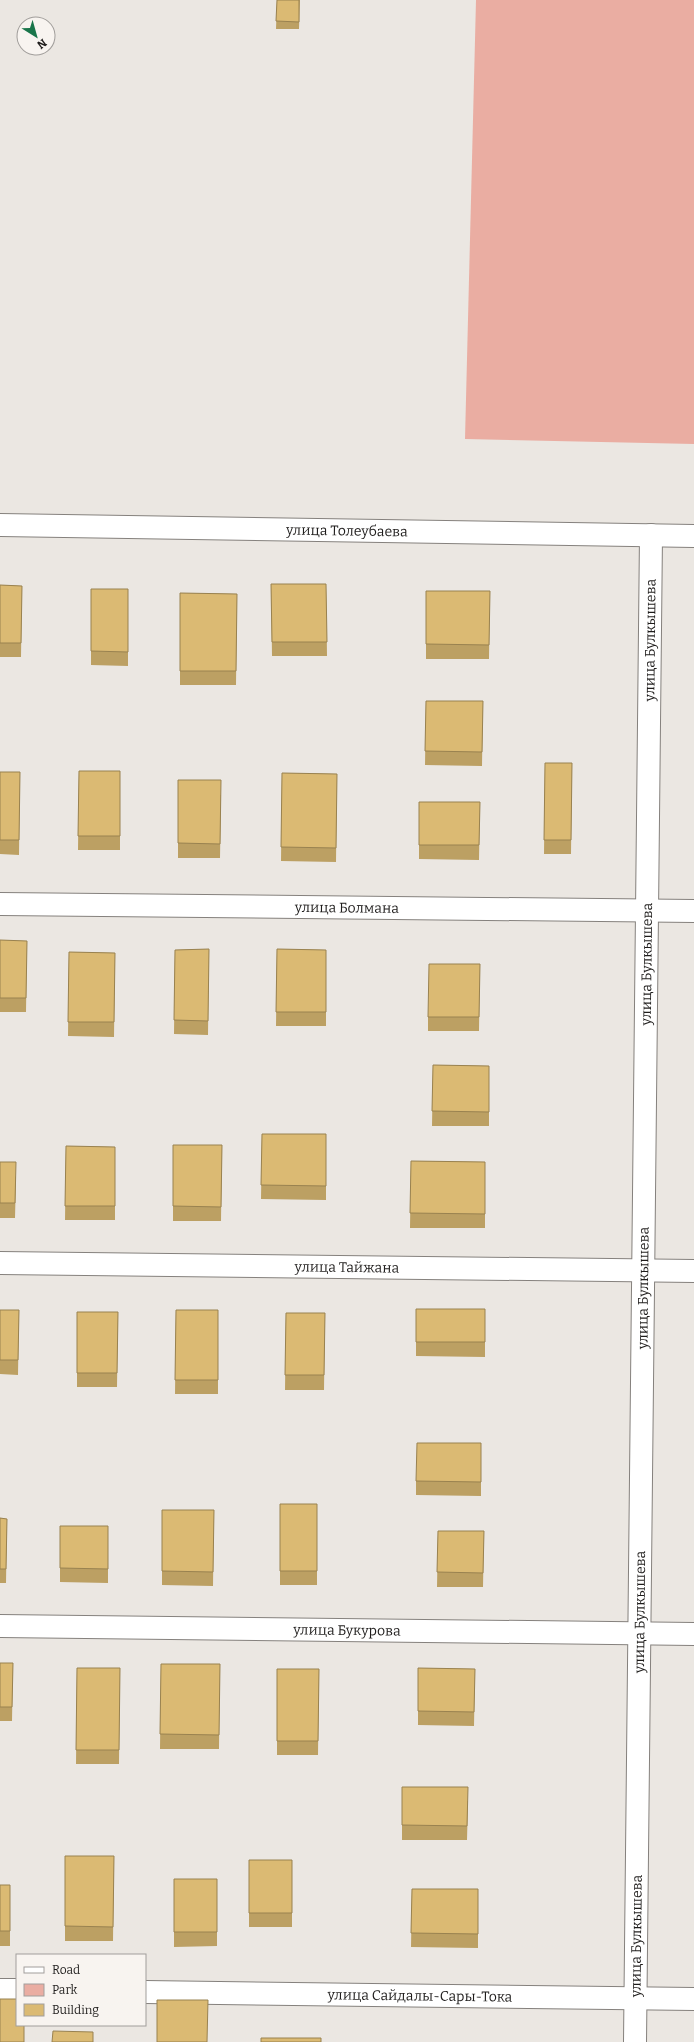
<svg xmlns="http://www.w3.org/2000/svg" width="694" height="2042" font-family="Bitter,serif">
<style>
.green{fill:#eaada2}
.lines{fill:none;stroke-linecap:round;stroke-linejoin:round}
.minor-casing{stroke:#85817d;stroke-width:24}
.minor{stroke:#fff;stroke-width:22}
.wall{fill:#bca063}
.building{fill:#dbba73;stroke:#998250}
.labels{text-anchor:middle;dominant-baseline:central;stroke-width:4;stroke-linejoin:round;paint-order:stroke}
.street-label{font-size:14px;fill:#1e1c1b;stroke:#f8f4f0}
</style>
<rect width="100%" height="100%" fill="#ebe7e2"/>
<!-- green -->
<path class="green" d="M 476,0 L 694,0 L 694,444 L 465,439 Z"/>
<g class="lines">
<!-- minor casing -->
<g class="minor-casing">
<g id="minor">
<path id="s1" d="M 0,525 L 694,536"/>
<path id="s2" d="M 0,904 L 694,911"/>
<path id="s3" d="M 0,1263 L 694,1271"/>
<path id="s4" d="M 0,1626 L 694,1634"/>
<path d="M 0,1990 L 17,1990"/>
<path id="s5" d="M 145,1992 L 694,1999"/>
<path id="s6" d="M 635,2042 L 651,535"/>
</g>
</g>
<!-- minor -->
<use href="#minor" class="minor"/>
</g>
<!-- wall -->
<path class="wall" d="M 277,0 L 300,0 L 299,29 L 276,29 Z
M 271,584 L 326,584 L 327,656 L 272,656 Z
M 0,585 L 22,586 L 21,657 L 0,657 Z
M 91,589 L 128,589 L 128,666 L 91,665 Z
M 426,591 L 490,591 L 489,659 L 426,659 Z
M 180,593 L 237,594 L 236,685 L 180,685 Z
M 426,701 L 483,701 L 482,766 L 425,765 Z
M 545,763 L 572,763 L 571,854 L 544,854 Z
M 79,771 L 120,771 L 120,850 L 78,850 Z
M 0,772 L 20,772 L 19,855 L 0,854 Z
M 282,773 L 337,774 L 336,862 L 281,861 Z
M 178,780 L 221,795 L 220,858 L 178,858 Z
M 419,802 L 480,802 L 479,860 L 419,859 Z
M 0,940 L 27,941 L 26,1012 L 0,1012 Z
M 209,949 L 208,1035 L 174,1034 L 175,950 Z
M 277,949 L 326,950 L 326,1026 L 276,1026 Z
M 69,952 L 115,953 L 114,1037 L 68,1036 Z
M 480,964 L 479,1031 L 428,1031 L 428,1017 Z
M 433,1065 L 489,1066 L 489,1126 L 432,1126 Z
M 262,1134 L 326,1134 L 326,1200 L 261,1199 Z
M 173,1145 L 222,1145 L 221,1221 L 173,1221 Z
M 66,1146 L 115,1147 L 115,1220 L 65,1220 Z
M 411,1161 L 485,1162 L 485,1228 L 410,1228 Z
M 0,1162 L 16,1177 L 15,1218 L 0,1218 Z
M 416,1309 L 485,1309 L 485,1357 L 416,1356 Z
M 0,1310 L 19,1310 L 18,1375 L 0,1374 Z
M 176,1310 L 218,1310 L 218,1394 L 175,1394 Z
M 77,1312 L 118,1312 L 117,1387 L 77,1387 Z
M 286,1313 L 325,1313 L 324,1390 L 285,1390 Z
M 481,1443 L 481,1496 L 416,1495 L 416,1481 Z
M 280,1504 L 317,1504 L 317,1585 L 280,1585 Z
M 162,1510 L 214,1510 L 213,1586 L 162,1585 Z
M 0,1518 L 7,1519 L 6,1583 L 0,1583 Z
M 60,1526 L 108,1526 L 108,1583 L 60,1582 Z
M 438,1531 L 484,1531 L 483,1587 L 437,1587 Z
M 0,1663 L 13,1663 L 12,1721 L 0,1721 Z
M 161,1664 L 220,1664 L 219,1749 L 160,1749 Z
M 77,1668 L 120,1668 L 119,1764 L 76,1764 Z
M 418,1668 L 475,1669 L 474,1726 L 418,1725 Z
M 277,1669 L 319,1669 L 318,1755 L 277,1755 Z
M 402,1787 L 468,1801 L 467,1840 L 402,1840 Z
M 65,1856 L 114,1856 L 113,1941 L 65,1941 Z
M 249,1860 L 292,1860 L 292,1927 L 249,1927 Z
M 174,1879 L 217,1879 L 217,1946 L 174,1947 Z
M 0,1885 L 10,1885 L 10,1946 L 0,1946 Z
M 412,1889 L 478,1889 L 478,1948 L 411,1947 Z"/>
<!-- building -->
<path class="building" d="M 277,0 L 299,0 L 299,22 L 276,21 Z
M 271,584 L 326,584 L 327,642 L 272,642 Z
M 0,585 L 22,586 L 21,643 L 0,643 Z
M 91,589 L 128,589 L 128,652 L 91,651 Z
M 426,591 L 490,591 L 489,645 L 426,644 Z
M 180,593 L 237,594 L 236,671 L 180,671 Z
M 426,701 L 483,701 L 482,752 L 425,751 Z
M 545,763 L 572,763 L 571,840 L 544,840 Z
M 79,771 L 120,771 L 120,836 L 78,836 Z
M 0,772 L 20,772 L 19,840 L 0,840 Z
M 282,773 L 337,774 L 336,848 L 281,847 Z
M 178,780 L 221,780 L 220,844 L 178,843 Z
M 419,802 L 480,802 L 479,845 L 419,845 Z
M 0,940 L 27,941 L 26,998 L 0,998 Z
M 209,949 L 208,1021 L 174,1020 L 175,950 Z
M 277,949 L 326,950 L 326,1012 L 276,1012 Z
M 69,952 L 115,953 L 114,1022 L 68,1022 Z
M 429,964 L 480,964 L 479,1017 L 428,1017 Z
M 433,1065 L 489,1066 L 489,1112 L 432,1111 Z
M 262,1134 L 326,1134 L 326,1186 L 261,1185 Z
M 173,1145 L 222,1145 L 221,1207 L 173,1206 Z
M 66,1146 L 115,1147 L 115,1206 L 65,1206 Z
M 411,1161 L 485,1162 L 485,1214 L 410,1213 Z
M 0,1162 L 16,1162 L 15,1203 L 0,1203 Z
M 416,1309 L 485,1309 L 485,1342 L 416,1342 Z
M 0,1310 L 19,1310 L 18,1360 L 0,1360 Z
M 176,1310 L 218,1310 L 218,1380 L 175,1380 Z
M 77,1312 L 118,1312 L 117,1373 L 77,1373 Z
M 286,1313 L 325,1313 L 324,1375 L 285,1375 Z
M 417,1443 L 481,1443 L 481,1482 L 416,1481 Z
M 280,1504 L 317,1504 L 317,1571 L 280,1571 Z
M 162,1510 L 214,1510 L 213,1572 L 162,1571 Z
M 0,1518 L 7,1519 L 6,1569 L 0,1569 Z
M 60,1526 L 108,1526 L 108,1569 L 60,1568 Z
M 438,1531 L 484,1531 L 483,1573 L 437,1572 Z
M 0,1663 L 13,1663 L 12,1707 L 0,1707 Z
M 161,1664 L 220,1664 L 219,1735 L 160,1734 Z
M 77,1668 L 120,1668 L 119,1750 L 76,1750 Z
M 418,1668 L 475,1669 L 474,1712 L 418,1711 Z
M 277,1669 L 319,1669 L 318,1741 L 277,1741 Z
M 402,1787 L 468,1787 L 467,1826 L 402,1825 Z
M 65,1856 L 114,1856 L 113,1927 L 65,1926 Z
M 249,1860 L 292,1860 L 292,1913 L 249,1913 Z
M 174,1879 L 217,1879 L 217,1932 L 174,1932 Z
M 0,1885 L 10,1885 L 10,1931 L 0,1931 Z
M 412,1889 L 478,1889 L 478,1934 L 411,1933 Z
M 0,1999 L 17,1999 L 17,2025 L 24,2025 L 24,2042 L 0,2042 Z
M 157,2000 L 208,2000 L 207,2042 L 157,2042 Z
M 53,2031 L 93,2032 L 93,2042 L 52,2042 Z
M 261,2038 L 321,2038 L 321,2042 L 261,2042 Z"/>
<g class="labels">
<!-- street labels -->
<g class="street-label">
<text stroke="none"><textPath href="#s1" startOffset="347">улица Толеубаева</textPath></text>
<text stroke="none"><textPath href="#s6" startOffset="1402">улица Булкышева</textPath></text>
<text stroke="none"><textPath href="#s2" startOffset="347">улица Болмана</textPath></text>
<text stroke="none"><textPath href="#s6" startOffset="1078">улица Булкышева</textPath></text>
<text stroke="none"><textPath href="#s3" startOffset="347">улица Тайжана</textPath></text>
<text stroke="none"><textPath href="#s6" startOffset="754">улица Булкышева</textPath></text>
<text stroke="none"><textPath href="#s6" startOffset="430">улица Булкышева</textPath></text>
<text stroke="none"><textPath href="#s4" startOffset="347">улица Букурова</textPath></text>
<text stroke="none"><textPath href="#s6" startOffset="106">улица Булкышева</textPath></text>
<text stroke="none"><textPath href="#s5" startOffset="275">улица Сайдалы-Сары-Тока</textPath></text>
</g>
</g>
<!-- legend -->
<rect x="16" y="1954" width="130" height="72" fill="#f8f4f0" stroke="#a19e9b"/>
<rect x="24" y="1967" width="20" height="6" fill="#ffffff" stroke="#a19e9b"/>
<text x="52" y="1974" font-size="12" fill="#1e1c1b">Road</text>
<rect x="24" y="1984" width="20" height="12" fill="#eaada2" stroke="#a19e9b"/>
<text x="52" y="1994" font-size="12" fill="#1e1c1b">Park</text>
<rect x="24" y="2004" width="20" height="12" fill="#dbba73" stroke="#a19e9b"/>
<text x="52" y="2014" font-size="12" fill="#1e1c1b">Building</text>
<!-- north arrow -->
<g transform="translate(36 36) rotate(143)"><circle r="19" fill="#f8f4f0" stroke="#a19e9b"/>
<path d="M0-3L7 15L0 10L-7 15Z" fill="#19754a"/>
<text y="-6" font-size="11" font-weight="bold" text-anchor="middle" fill="#1e1c1b">N</text>
</g>
</svg>
